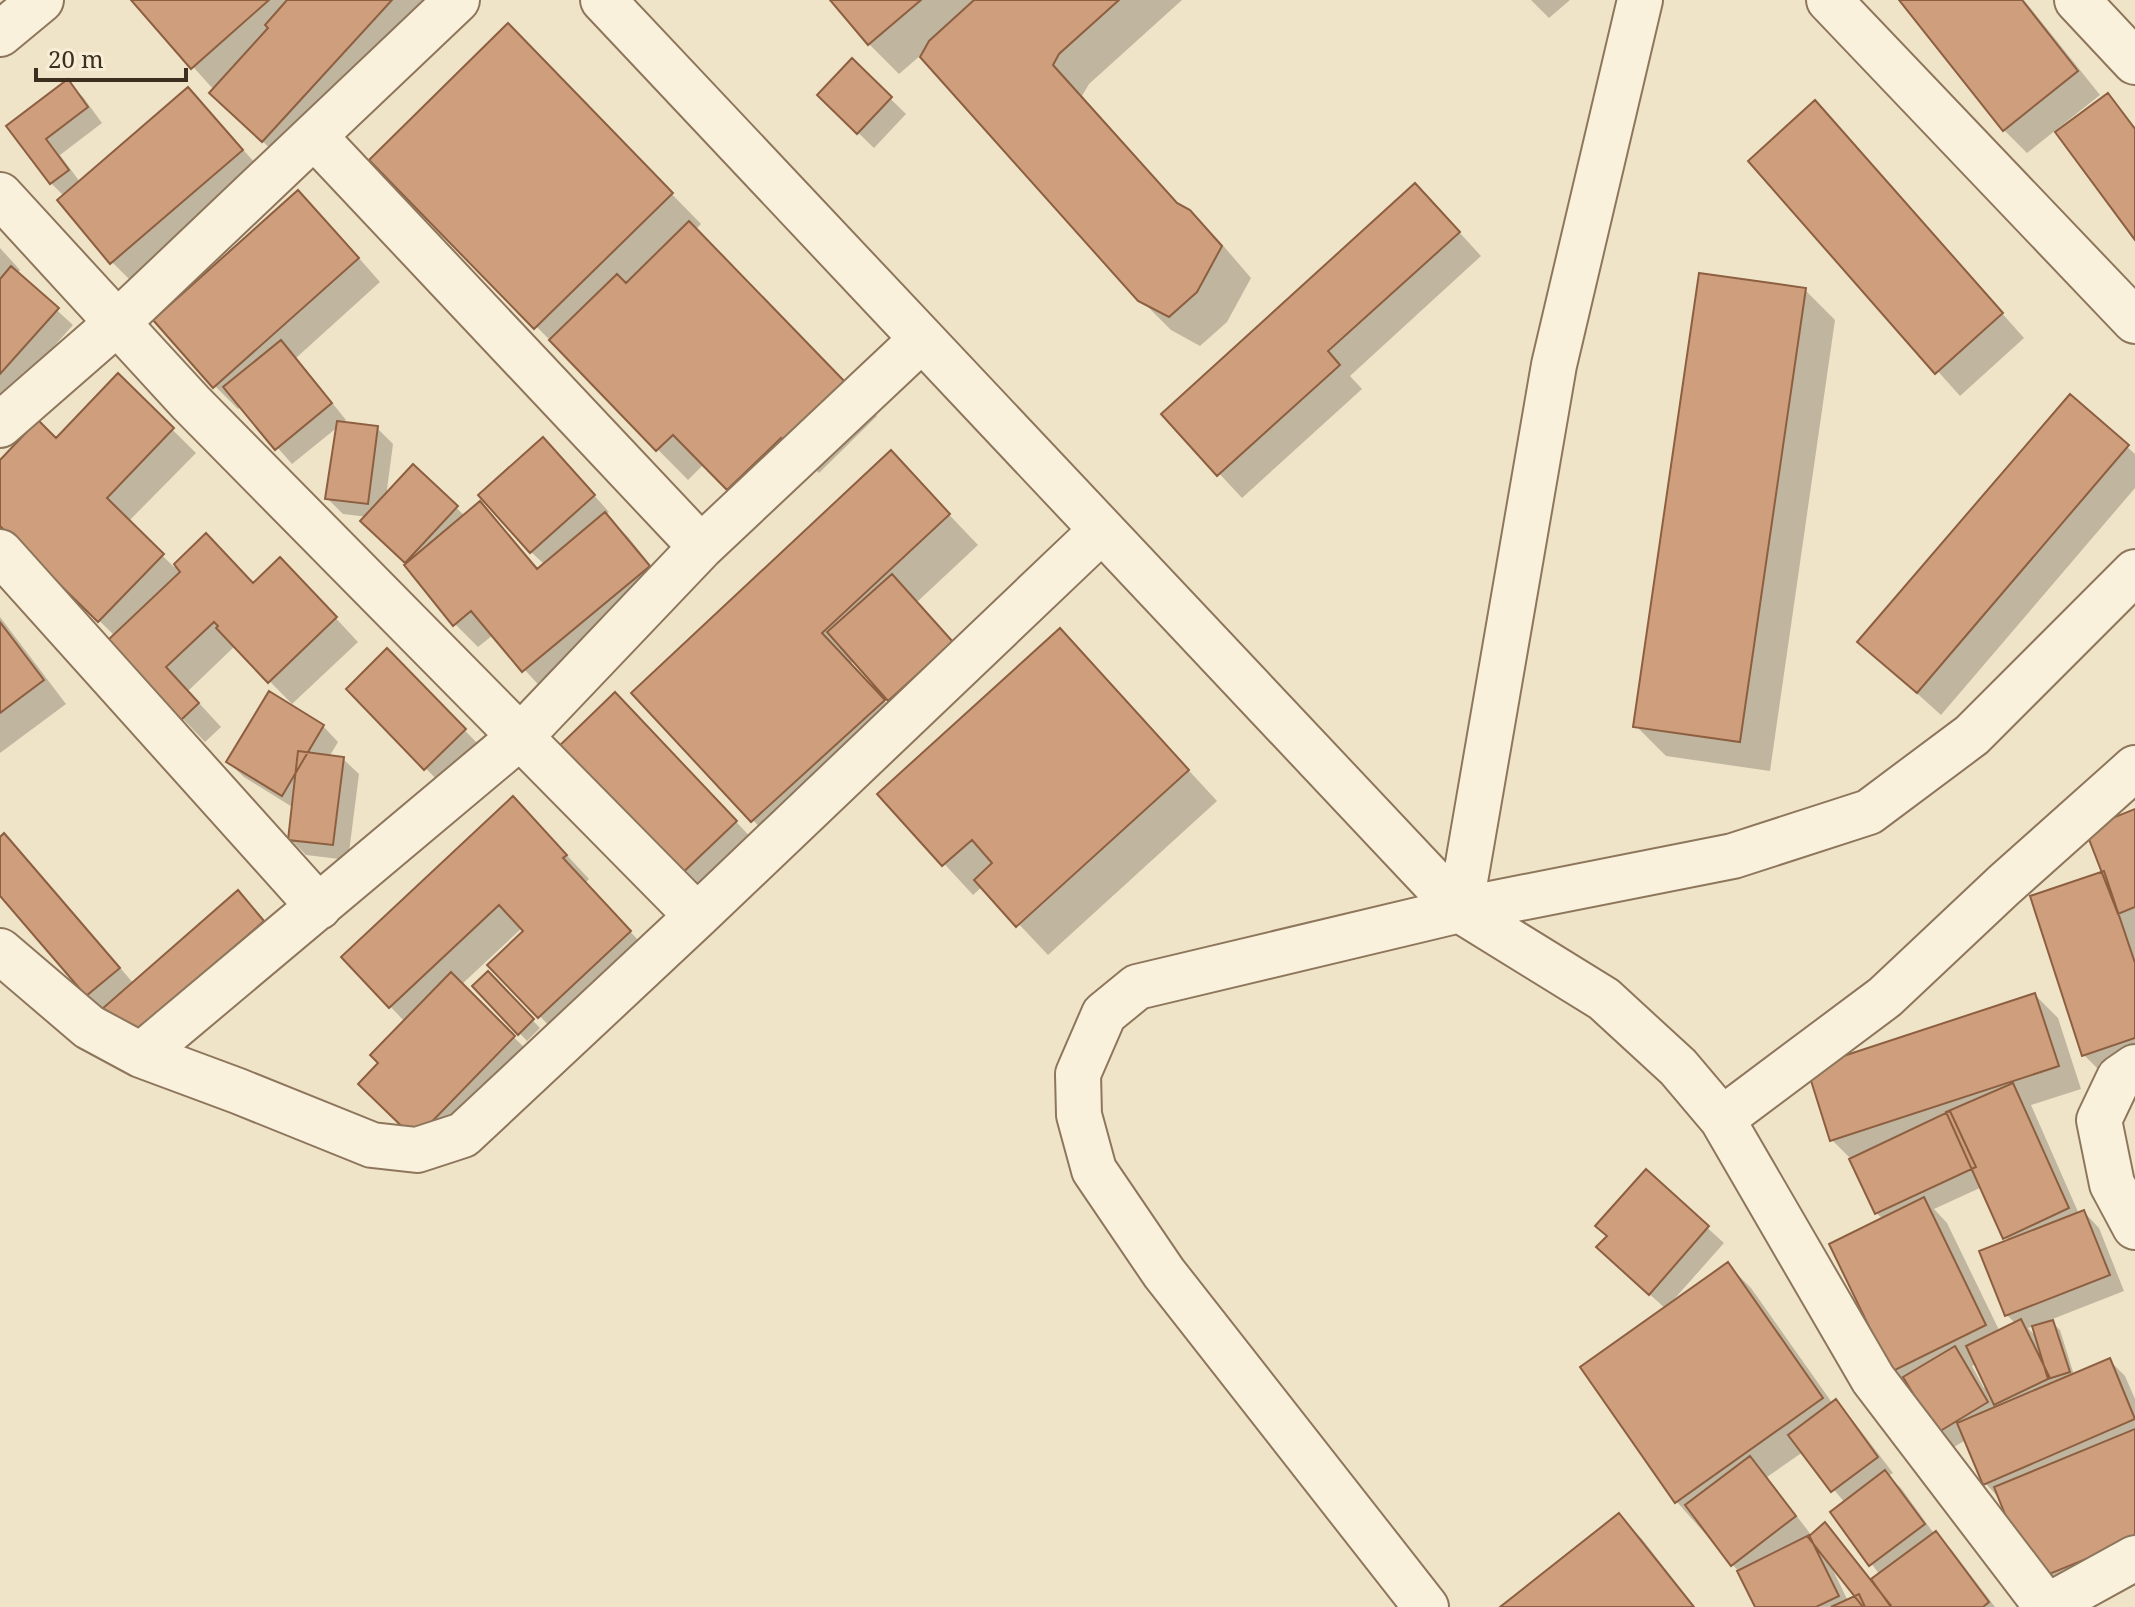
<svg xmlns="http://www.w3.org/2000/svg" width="2135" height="1607" font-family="'Noto Serif',serif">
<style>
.shadow{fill:#0003;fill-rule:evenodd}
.building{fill:#cf9f7d;stroke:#8d5f41;stroke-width:2}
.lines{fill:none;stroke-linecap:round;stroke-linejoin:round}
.minor-casing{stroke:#8d765c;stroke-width:48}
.minor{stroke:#faf1dc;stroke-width:44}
</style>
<rect width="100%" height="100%" fill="#f0e4c8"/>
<!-- shadow -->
<path class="shadow" d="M 133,0 L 436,0 L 287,164 L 235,116 L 214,90 Z
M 832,0 L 1182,0 L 1089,84 L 1082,96 L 1181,208 L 1189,211 L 1220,242 L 1251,278 L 1227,322 L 1200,346 L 1171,330 L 1140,299 L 921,55 L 899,74 L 869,44 Z
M 1531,0 L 1570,0 L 1549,18 Z
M 1901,0 L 2024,0 L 2100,95 L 2027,153 L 2004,130 Z
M 537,56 L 701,224 L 695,230 L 877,416 L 819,473 L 812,466 L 758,519 L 704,464 L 688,480 L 372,160 Z
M 852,61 L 906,114 L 874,148 L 819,95 Z
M 67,81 L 83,97 L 102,123 L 60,155 L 80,182 L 188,89 L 265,174 L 135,285 L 112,262 L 64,196 L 51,183 L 9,126 Z
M 2108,96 L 2135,127 L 2135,237 Z
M 1815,103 L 2024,338 L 1960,396 L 1750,161 Z
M 1438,209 L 1481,256 L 1350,376 L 1362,389 L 1242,498 L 1164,414 Z
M 321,215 L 380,282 L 296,358 L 346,420 L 342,423 L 377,428 L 393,444 L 386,497 L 413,467 L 465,516 L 480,503 L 539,569 L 545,565 L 531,552 L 558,455 L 609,512 L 605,515 L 628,537 L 671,590 L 547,694 L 493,635 L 478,647 L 455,624 L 408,564 L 379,537 L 368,517 L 343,514 L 327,498 L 339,426 L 292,464 L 241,406 L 238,409 L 215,386 Z
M 0,248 L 20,270 L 17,274 L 73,325 L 0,407 Z
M 1805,290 L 1835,320 L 1770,771 L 1666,756 L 1636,726 Z
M 118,376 L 196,453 L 128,522 L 174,567 L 206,535 L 254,585 L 303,583 L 358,642 L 292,704 L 235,646 L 188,691 L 221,727 L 205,742 L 182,718 L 115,636 L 0,524 L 0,462 L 56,440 Z
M 2070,396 L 2135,454 L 2135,488 L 1941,715 L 1860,642 Z
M 916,480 L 978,545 L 917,602 L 967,659 L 905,715 L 855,660 L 850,664 L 913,731 L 782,851 L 634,693 Z
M 0,617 L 66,704 L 0,753 Z
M 1060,631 L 1217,801 L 1048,955 L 983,886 L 973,895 L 880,794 Z
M 387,651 L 480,746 L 441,784 L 349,689 Z
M 638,718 L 759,846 L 700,901 L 677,878 Z
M 323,726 L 338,742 L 329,757 L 343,759 L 359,774 L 348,860 L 306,855 L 290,839 L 294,808 L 244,777 L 228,762 Z
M 2135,812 L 2135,1068 L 2107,1078 L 2084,1055 L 2104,874 Z
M 536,822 L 589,879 L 585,883 L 653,956 L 563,1040 L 490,965 L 526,931 L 523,927 L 461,985 L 537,1060 L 439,1160 L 380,1063 L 405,1022 L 344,958 Z
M 0,839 L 20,851 L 134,984 L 253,909 L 278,937 L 146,1053 L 88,995 L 0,893 Z
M 488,974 L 540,1028 L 527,1041 L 475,986 Z
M 2035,995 L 2058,1018 L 2081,1089 L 2031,1105 L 2079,1214 L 2084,1212 L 2099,1228 L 2124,1291 L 2050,1320 L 2060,1330 L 2074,1375 L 2109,1360 L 2125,1376 L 2135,1399 L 2135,1571 L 2057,1603 L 2000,1499 L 1985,1483 L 1966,1440 L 1954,1447 L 1939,1431 L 1915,1393 L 1892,1371 L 1883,1219 L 1876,1213 L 1852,1160 L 1832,1140 ZM 1982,1187 L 2009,1242 L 2007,1315 L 2016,1324 L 2000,1332 L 1947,1223 L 1934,1209 ZM 2035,1326 L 2039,1340 L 2028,1328 ZM 1976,1364 L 1987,1386 L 1984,1388 L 1972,1366 Z
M 1646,1172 L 1724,1243 L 1669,1305 L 1728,1265 L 1751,1288 L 1833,1404 L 1836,1402 L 1851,1418 L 1893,1473 L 1888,1476 L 1901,1488 L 1935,1535 L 1951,1549 L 1995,1607 L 1758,1607 L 1740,1573 L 1677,1502 L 1666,1309 L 1615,1263 L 1609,1237 ZM 1803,1452 L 1845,1503 L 1833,1513 L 1880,1575 L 1872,1581 L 1825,1525 L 1812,1536 L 1767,1477 ZM 1831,1566 L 1857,1597 L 1848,1601 Z
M 1619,1516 L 1642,1539 L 1695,1607 L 1504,1607 Z"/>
<!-- building -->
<path class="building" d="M 131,0 L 269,0 L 191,69 Z
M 287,0 L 392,0 L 262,142 L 209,93 L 268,28 L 265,25 Z
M 830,0 L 921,0 L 868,45 Z
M 974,0 L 1119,0 L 1059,54 L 1053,65 L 1177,203 L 1190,210 L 1222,246 L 1197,292 L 1169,317 L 1138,301 L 920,57 L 929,41 Z
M 1899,0 L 2022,0 L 2078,71 L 2003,131 Z
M 508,23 L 673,193 L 534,329 L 369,160 Z
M 852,58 L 892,97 L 857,134 L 817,95 Z
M 68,79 L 88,107 L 46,139 L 69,170 L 50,184 L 6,126 Z
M 188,87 L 243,150 L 110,264 L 57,200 Z
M 2108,93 L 2135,129 L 2135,240 L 2055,132 Z
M 1815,100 L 2003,313 L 1935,374 L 1748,161 Z
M 1415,183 L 1460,232 L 1328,351 L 1340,365 L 1217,476 L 1161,414 Z
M 298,190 L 359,258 L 213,388 L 153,320 Z
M 689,221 L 848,385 L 787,445 L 781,438 L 727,490 L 673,435 L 656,451 L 549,340 L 617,274 L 626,283 Z
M 11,266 L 59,308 L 0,374 L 0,279 Z
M 1699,273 L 1806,288 L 1740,742 L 1633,727 Z
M 281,340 L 332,403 L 275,450 L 223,387 Z
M 118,373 L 174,428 L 107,498 L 164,554 L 98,622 L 0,526 L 0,460 L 38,420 L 56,438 Z
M 2070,394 L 2129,445 L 1917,693 L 1857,642 Z
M 337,421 L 378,426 L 368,504 L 325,499 Z
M 543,437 L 595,495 L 530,553 L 478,495 Z
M 891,450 L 950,514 L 822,633 L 885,700 L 751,822 L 631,693 Z
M 413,464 L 458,506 L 405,563 L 360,521 Z
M 480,501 L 537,569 L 605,512 L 650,566 L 522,672 L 471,611 L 453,626 L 404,565 Z
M 206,533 L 253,583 L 280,557 L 337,617 L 268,683 L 216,628 L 218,626 L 214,622 L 166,667 L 199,703 L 181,720 L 107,641 L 180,572 L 174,564 Z
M 892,574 L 953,642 L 888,701 L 827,632 Z
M 0,622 L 44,680 L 0,713 Z
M 1060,628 L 1189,770 L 1016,927 L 974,880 L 992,863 L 972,840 L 942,866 L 877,794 Z
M 387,648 L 466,729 L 424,770 L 346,689 Z
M 269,691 L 324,725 L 282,796 L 226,762 Z
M 615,692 L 737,821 L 675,880 L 554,751 Z
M 298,751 L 344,757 L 333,845 L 288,840 Z
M 513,796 L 567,855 L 563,858 L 631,931 L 538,1018 L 487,965 L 523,931 L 499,905 L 389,1008 L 341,957 Z
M 2135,809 L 2135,907 L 2118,914 L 2085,829 Z
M 4,833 L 120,968 L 86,996 L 0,896 L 0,837 Z
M 2104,871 L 2135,963 L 2135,1038 L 2082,1056 L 2030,896 Z
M 238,890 L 264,921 L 129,1039 L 102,1009 Z
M 488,971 L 534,1019 L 518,1035 L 472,986 Z
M 451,972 L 515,1036 L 415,1139 L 358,1084 L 378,1063 L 370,1055 Z
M 2035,993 L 2059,1066 L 1830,1141 L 1807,1068 Z
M 2013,1083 L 2069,1208 L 2003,1239 L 1946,1112 Z
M 1950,1111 L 1976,1167 L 1875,1214 L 1849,1159 Z
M 1646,1169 L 1709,1226 L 1649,1295 L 1596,1247 L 1607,1236 L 1595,1226 Z
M 1924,1197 L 1986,1325 L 1891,1372 L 1829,1244 Z
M 2084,1210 L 2110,1275 L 2005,1316 L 1979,1251 Z
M 1728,1262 L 1823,1398 L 1675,1503 L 1580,1367 Z
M 2021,1319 L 2050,1378 L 1994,1405 L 1966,1346 Z
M 2053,1320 L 2070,1372 L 2048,1379 L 2032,1326 Z
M 1955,1346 L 1988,1402 L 1937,1433 L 1903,1377 Z
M 2110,1358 L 2135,1419 L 1983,1485 L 1957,1423 Z
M 1836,1399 L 1878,1457 L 1831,1492 L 1788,1435 Z
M 2135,1429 L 2135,1539 L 2032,1581 L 1994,1487 Z
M 1750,1456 L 1796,1516 L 1731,1566 L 1685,1505 Z
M 1885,1470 L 1925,1524 L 1869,1566 L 1830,1512 Z
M 1619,1513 L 1694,1607 L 1500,1607 Z
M 1825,1522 L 1892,1607 L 1863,1607 L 1808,1537 Z
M 1936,1531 L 1989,1602 L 1983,1607 L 1891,1607 L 1871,1579 Z
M 1809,1535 L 1839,1596 L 1816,1607 L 1755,1607 L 1737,1571 Z
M 1859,1594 L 1865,1607 L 1831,1607 Z"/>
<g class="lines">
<!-- minor casing -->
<g class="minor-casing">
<path id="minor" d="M 603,0 L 1460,910 L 1604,999 L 1678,1067 L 1722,1119 L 1873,1379 L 2047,1607
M 1829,0 L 2135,321
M 2077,0 L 2135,62
M 0,34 L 41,0
M 0,195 L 191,403 L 697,916
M 0,425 L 118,322 L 457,0
M 701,547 L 922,339
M 0,552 L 319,907
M 1460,910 L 1554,365 L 1640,0
M 0,951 L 89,1027 L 141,1055 L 238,1091 L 372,1145 L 417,1150 L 463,1135 L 697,916 L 1102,530
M 141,1055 L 521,736 L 701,547 L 314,136
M 2135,1067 L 2119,1078 L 2099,1120 L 2112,1184 L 2135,1227
M 1722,1119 L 1885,997 L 2004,885 L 2135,768
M 1426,1607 L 1164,1273 L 1094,1170 L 1079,1115 L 1078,1074 L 1104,1014 L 1137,987 L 1460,910 L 1733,856 L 1869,812 L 1972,735 L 2135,572
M 2046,1607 L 2135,1558"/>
</g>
<!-- minor -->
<use href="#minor" class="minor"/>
</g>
<!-- scale -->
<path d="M36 68v12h150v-12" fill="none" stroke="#3d2e20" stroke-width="4"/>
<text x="48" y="68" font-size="24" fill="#3d2e20" stroke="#f7eed8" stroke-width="6" paint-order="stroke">20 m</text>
</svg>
